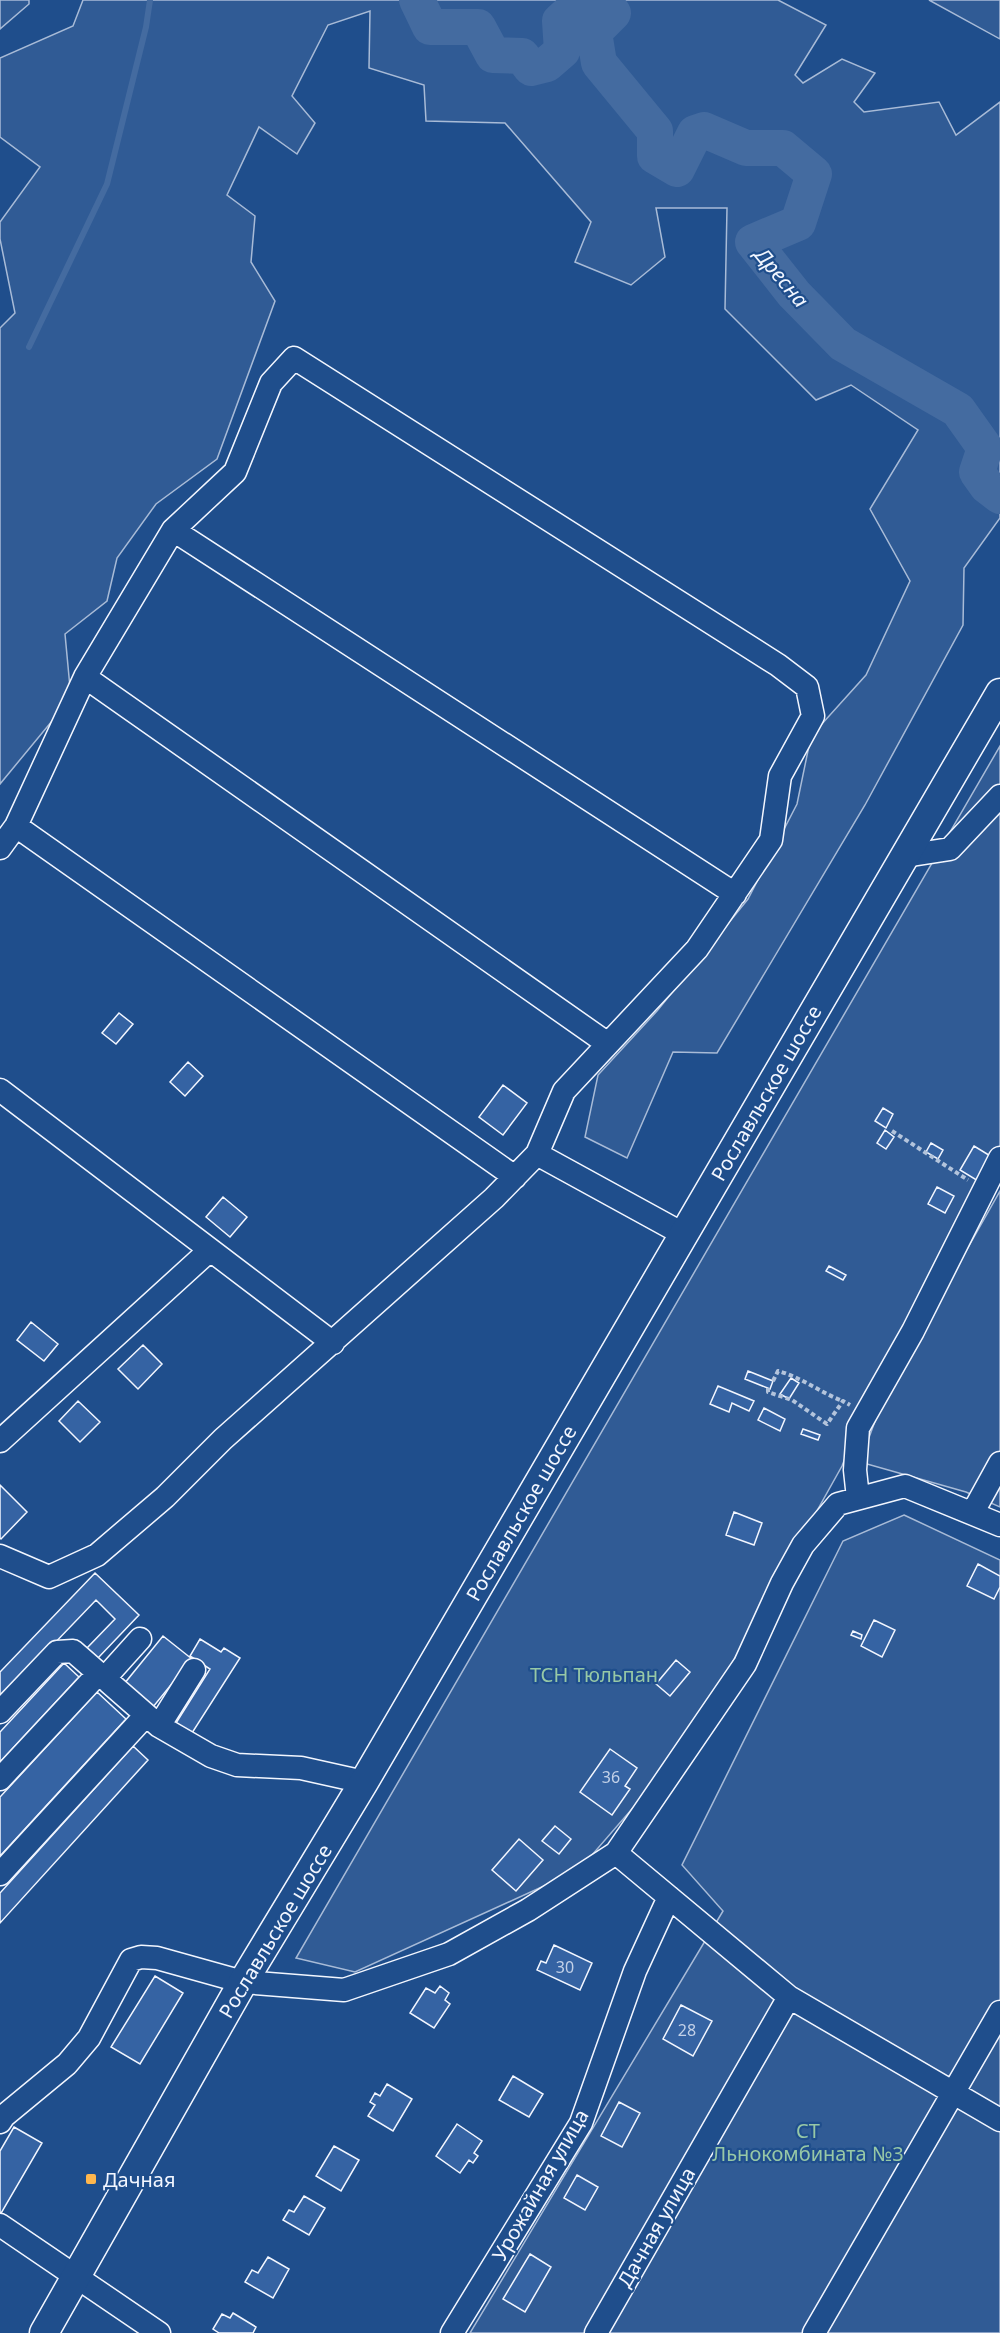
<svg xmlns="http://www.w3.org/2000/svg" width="1000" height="2333" font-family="'Noto Sans',sans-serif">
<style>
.built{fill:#305b95;stroke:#a8bbd7;stroke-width:1.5}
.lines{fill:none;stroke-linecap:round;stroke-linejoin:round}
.stream{stroke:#446ba0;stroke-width:6}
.river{stroke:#446ba0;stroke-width:36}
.building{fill:#3563a3;stroke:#f2f6ff;stroke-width:1.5}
.minor-casing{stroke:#f2f6ff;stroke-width:25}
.major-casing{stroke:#f2f6ff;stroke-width:31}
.path{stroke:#b3c4dc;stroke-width:4;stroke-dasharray:4.5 3;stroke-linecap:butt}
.minor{stroke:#1f4e8c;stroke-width:22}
.major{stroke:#1f4e8c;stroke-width:28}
.poi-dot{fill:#ffb74d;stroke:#1f4e8c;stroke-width:2}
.labels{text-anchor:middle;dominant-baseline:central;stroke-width:4.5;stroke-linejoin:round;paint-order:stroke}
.number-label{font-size:16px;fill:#c3d1e8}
.street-label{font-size:20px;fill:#f2f6ff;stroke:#1f4e8c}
.park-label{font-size:20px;fill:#97c8a6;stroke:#1f4e8c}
.poi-label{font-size:20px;fill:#f2f6ff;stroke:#1f4e8c;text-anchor:start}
.water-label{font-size:21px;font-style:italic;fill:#f2f6ff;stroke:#1f4e8c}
</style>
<rect width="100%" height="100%" fill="#1f4e8c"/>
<!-- built -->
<path class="built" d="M 0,0 L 29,0 L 29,4 L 0,29 Z
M 83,0 L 778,0 L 826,25 L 795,75 L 803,83 L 842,59 L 875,73 L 854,102 L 864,112 L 939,102 L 956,135 L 1000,102 L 1000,518 L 964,568 L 963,625 L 865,805 L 717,1053 L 673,1052 L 627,1158 L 585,1137 L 598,1075 L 657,1011 L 748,899 L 797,804 L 811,736 L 866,675 L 910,581 L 870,509 L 918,430 L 851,385 L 816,400 L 725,309 L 727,208 L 656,208 L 665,257 L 631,285 L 575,262 L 591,222 L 505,123 L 426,121 L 424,85 L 369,68 L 370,11 L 328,25 L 292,96 L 315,123 L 297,154 L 259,127 L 227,195 L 255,216 L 251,262 L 275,301 L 217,459 L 156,504 L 117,558 L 107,601 L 65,634 L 71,698 L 0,784 L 0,328 L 15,313 L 0,239 L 0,222 L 40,167 L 0,137 L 0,58 L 73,26 Z
M 929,0 L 1000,0 L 1000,39 Z
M 1000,746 L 1000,1156 L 871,1391 L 842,1466 L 684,1749 L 579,1870 L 355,1972 L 296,1958 Z
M 1000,1191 L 1000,1507 L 966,1492 L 860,1462 L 885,1394 Z
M 904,1515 L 1000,1560 L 1000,2333 L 470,2333 L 723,1911 L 682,1865 L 843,1541 Z"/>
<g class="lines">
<!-- stream -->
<path class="stream" d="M 29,347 L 107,184 L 146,27 L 150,0"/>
<!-- river -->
<path class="river" d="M 417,0 L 430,27 L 478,27 L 493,55 L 522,56 L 531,68 L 547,64 L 562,51 L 560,21 L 583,0
M 588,0 L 613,13 L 594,32 L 599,63 L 655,131 L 655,156 L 677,169 L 695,133 L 704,130 L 746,148 L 783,148 L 814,174 L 798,223 L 753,242 L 794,294 L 843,344 L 958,410 L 985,448 L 977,472 L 987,486 L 1000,496"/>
</g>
<!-- building -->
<path class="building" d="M 119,1013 L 133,1024 L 116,1044 L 102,1033 Z
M 188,1062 L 203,1076 L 185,1096 L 170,1082 Z
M 503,1085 L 527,1103 L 503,1135 L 479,1117 Z
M 883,1108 L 893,1114 L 886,1128 L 875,1121 Z
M 885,1130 L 894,1137 L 886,1149 L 877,1143 Z
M 931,1143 L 943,1150 L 938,1159 L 926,1152 Z
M 974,1146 L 997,1160 L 983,1184 L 960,1170 Z
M 937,1187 L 954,1196 L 945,1213 L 928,1204 Z
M 223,1197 L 247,1217 L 230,1237 L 206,1217 Z
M 829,1266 L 846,1275 L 843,1280 L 826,1271 Z
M 31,1322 L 58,1344 L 44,1361 L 17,1340 Z
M 143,1345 L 162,1364 L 138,1389 L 118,1369 Z
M 748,1371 L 773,1381 L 770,1389 L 745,1379 Z
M 791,1378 L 799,1383 L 789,1399 L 780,1394 Z
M 718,1386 L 754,1401 L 749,1411 L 732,1403 L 729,1412 L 710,1404 Z
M 78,1401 L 100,1422 L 80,1442 L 59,1421 Z
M 764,1408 L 785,1419 L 780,1431 L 758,1420 Z
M 803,1429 L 820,1435 L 818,1440 L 801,1434 Z
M 0,1485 L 27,1512 L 1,1539 L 0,1538 Z
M 734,1512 L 762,1523 L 754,1545 L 726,1535 Z
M 978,1564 L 1000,1576 L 1000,1587 L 994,1599 L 967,1586 Z
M 95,1573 L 139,1615 L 98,1658 L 87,1648 L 115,1619 L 96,1600 L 0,1700 L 0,1672 Z
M 874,1620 L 895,1630 L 882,1657 L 861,1646 Z
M 853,1631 L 862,1635 L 861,1639 L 851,1635 Z
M 163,1636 L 192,1659 L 153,1707 L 124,1684 Z
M 200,1639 L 221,1652 L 224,1648 L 240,1658 L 192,1733 L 176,1723 L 210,1669 L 190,1656 Z
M 676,1660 L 690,1672 L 670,1696 L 656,1684 Z
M 64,1663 L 79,1677 L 0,1762 L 0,1732 Z
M 97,1692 L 126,1719 L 0,1856 L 0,1797 Z
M 133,1746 L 148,1760 L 0,1923 L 0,1893 Z
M 610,1749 L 637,1768 L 625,1786 L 630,1789 L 612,1815 L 580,1792 Z
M 555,1826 L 571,1839 L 559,1854 L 542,1841 Z
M 519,1839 L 543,1860 L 516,1891 L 492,1870 Z
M 554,1945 L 592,1963 L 580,1990 L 537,1970 L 541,1961 L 546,1963 Z
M 155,1976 L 183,1993 L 140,2064 L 111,2047 Z
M 440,1986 L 449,1993 L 445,2000 L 450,2004 L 434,2028 L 410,2013 L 426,1988 L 435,1993 Z
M 681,2005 L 712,2021 L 693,2056 L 663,2039 Z
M 513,2076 L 543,2094 L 529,2117 L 499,2100 Z
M 387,2084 L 412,2099 L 393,2131 L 368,2116 L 375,2105 L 370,2102 L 375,2093 L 380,2096 Z
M 619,2102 L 640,2113 L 622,2147 L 601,2136 Z
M 457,2124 L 482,2141 L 474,2153 L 478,2156 L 473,2163 L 469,2160 L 460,2173 L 436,2156 Z
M 14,2127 L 42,2143 L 0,2215 L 0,2151 Z
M 334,2146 L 359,2160 L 341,2191 L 316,2176 Z
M 577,2175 L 598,2187 L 585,2210 L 564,2198 Z
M 304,2196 L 325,2208 L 309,2235 L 283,2220 L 289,2210 L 294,2212 Z
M 530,2254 L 551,2267 L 525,2312 L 503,2299 Z
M 268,2257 L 289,2269 L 273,2298 L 245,2282 L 252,2270 L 258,2273 Z
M 233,2313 L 256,2327 L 253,2333 L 219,2333 L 213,2329 L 222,2314 L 230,2318 Z"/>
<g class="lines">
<!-- minor casing -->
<g class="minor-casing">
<path id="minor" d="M 173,530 L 735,894
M 85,677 L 608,1044
M 16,826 L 515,1177
M 0,848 L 16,826 L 85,677 L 173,530 L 235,472 L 271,383 L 294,358 L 778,665 L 807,687 L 813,716 L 780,776 L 771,840 L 697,949 L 564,1091 L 537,1154
M 905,856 L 950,849 L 1000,796
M 0,1090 L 333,1343
M 0,1441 L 210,1250
M 858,1498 L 855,1470 L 858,1428 L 913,1331 L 1000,1158
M 973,1512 L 1000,1463
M 0,1556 L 49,1577 L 97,1555 L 165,1497 L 223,1439 L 494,1198 L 537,1154 L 683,1234
M 104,1679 L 140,1639
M 0,1712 L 57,1652 L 73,1651 L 159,1726 L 211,1756 L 237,1765 L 301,1768 L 364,1782
M 159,1726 L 194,1670
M 0,1779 L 98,1674
M 616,1853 L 789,1997 L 1000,2120
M 0,1874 L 146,1715
M 0,2122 L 4,2116 L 67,2064 L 89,2038 L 131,1960 L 141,1957 L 157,1958 L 243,1982 L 344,1990 L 449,1954 L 528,1910 L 616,1853 L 745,1664 L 782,1583 L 803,1545 L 838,1504 L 905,1486 L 1000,1525
M 0,2225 L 159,2333
M 452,2333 L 581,2123 L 635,1971 L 669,1897
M 596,2333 L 789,1997
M 814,2333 L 1000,2012"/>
</g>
<!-- major casing -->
<g class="major-casing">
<path id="major" d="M 44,2333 L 243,1982 L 364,1782 L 1000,693"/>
</g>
<!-- path -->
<path class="path" d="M 892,1131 L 968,1180
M 773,1381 L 778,1371 C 801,1377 821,1393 843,1401
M 768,1388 L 768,1392 L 792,1400 L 827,1424 L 843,1401 L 850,1405"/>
<!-- minor -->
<use href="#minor" class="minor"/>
<!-- major -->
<use href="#major" class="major"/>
</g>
<!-- markers -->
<rect class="poi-dot" x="85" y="2173" width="12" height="12" rx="3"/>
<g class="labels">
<!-- number labels -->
<g class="number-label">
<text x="611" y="1777">36</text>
<text x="565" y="1967">30</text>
<text x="687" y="2030">28</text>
</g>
<!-- street labels -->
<g class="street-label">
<text transform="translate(766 1093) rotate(-60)">Рославльское шоссе</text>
<text transform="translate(521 1513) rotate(-60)">Рославльское шоссе</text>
<text transform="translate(275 1931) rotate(-59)">Рославльское шоссе</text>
<text transform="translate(540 2185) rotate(-60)">Урожайная улица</text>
<text transform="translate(656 2227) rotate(-60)">Дачная улица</text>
</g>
<!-- park labels -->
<g class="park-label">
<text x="594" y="1674">ТСН Тюльпан</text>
<text x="808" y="2130">СТ<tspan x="808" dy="23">Льнокомбината №3</tspan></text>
</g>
<!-- poi labels -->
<g class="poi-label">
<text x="103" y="2179">Дачная</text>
</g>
<!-- water labels -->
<g class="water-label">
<text transform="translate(782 277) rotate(50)">Дресна</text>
</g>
</g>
</svg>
